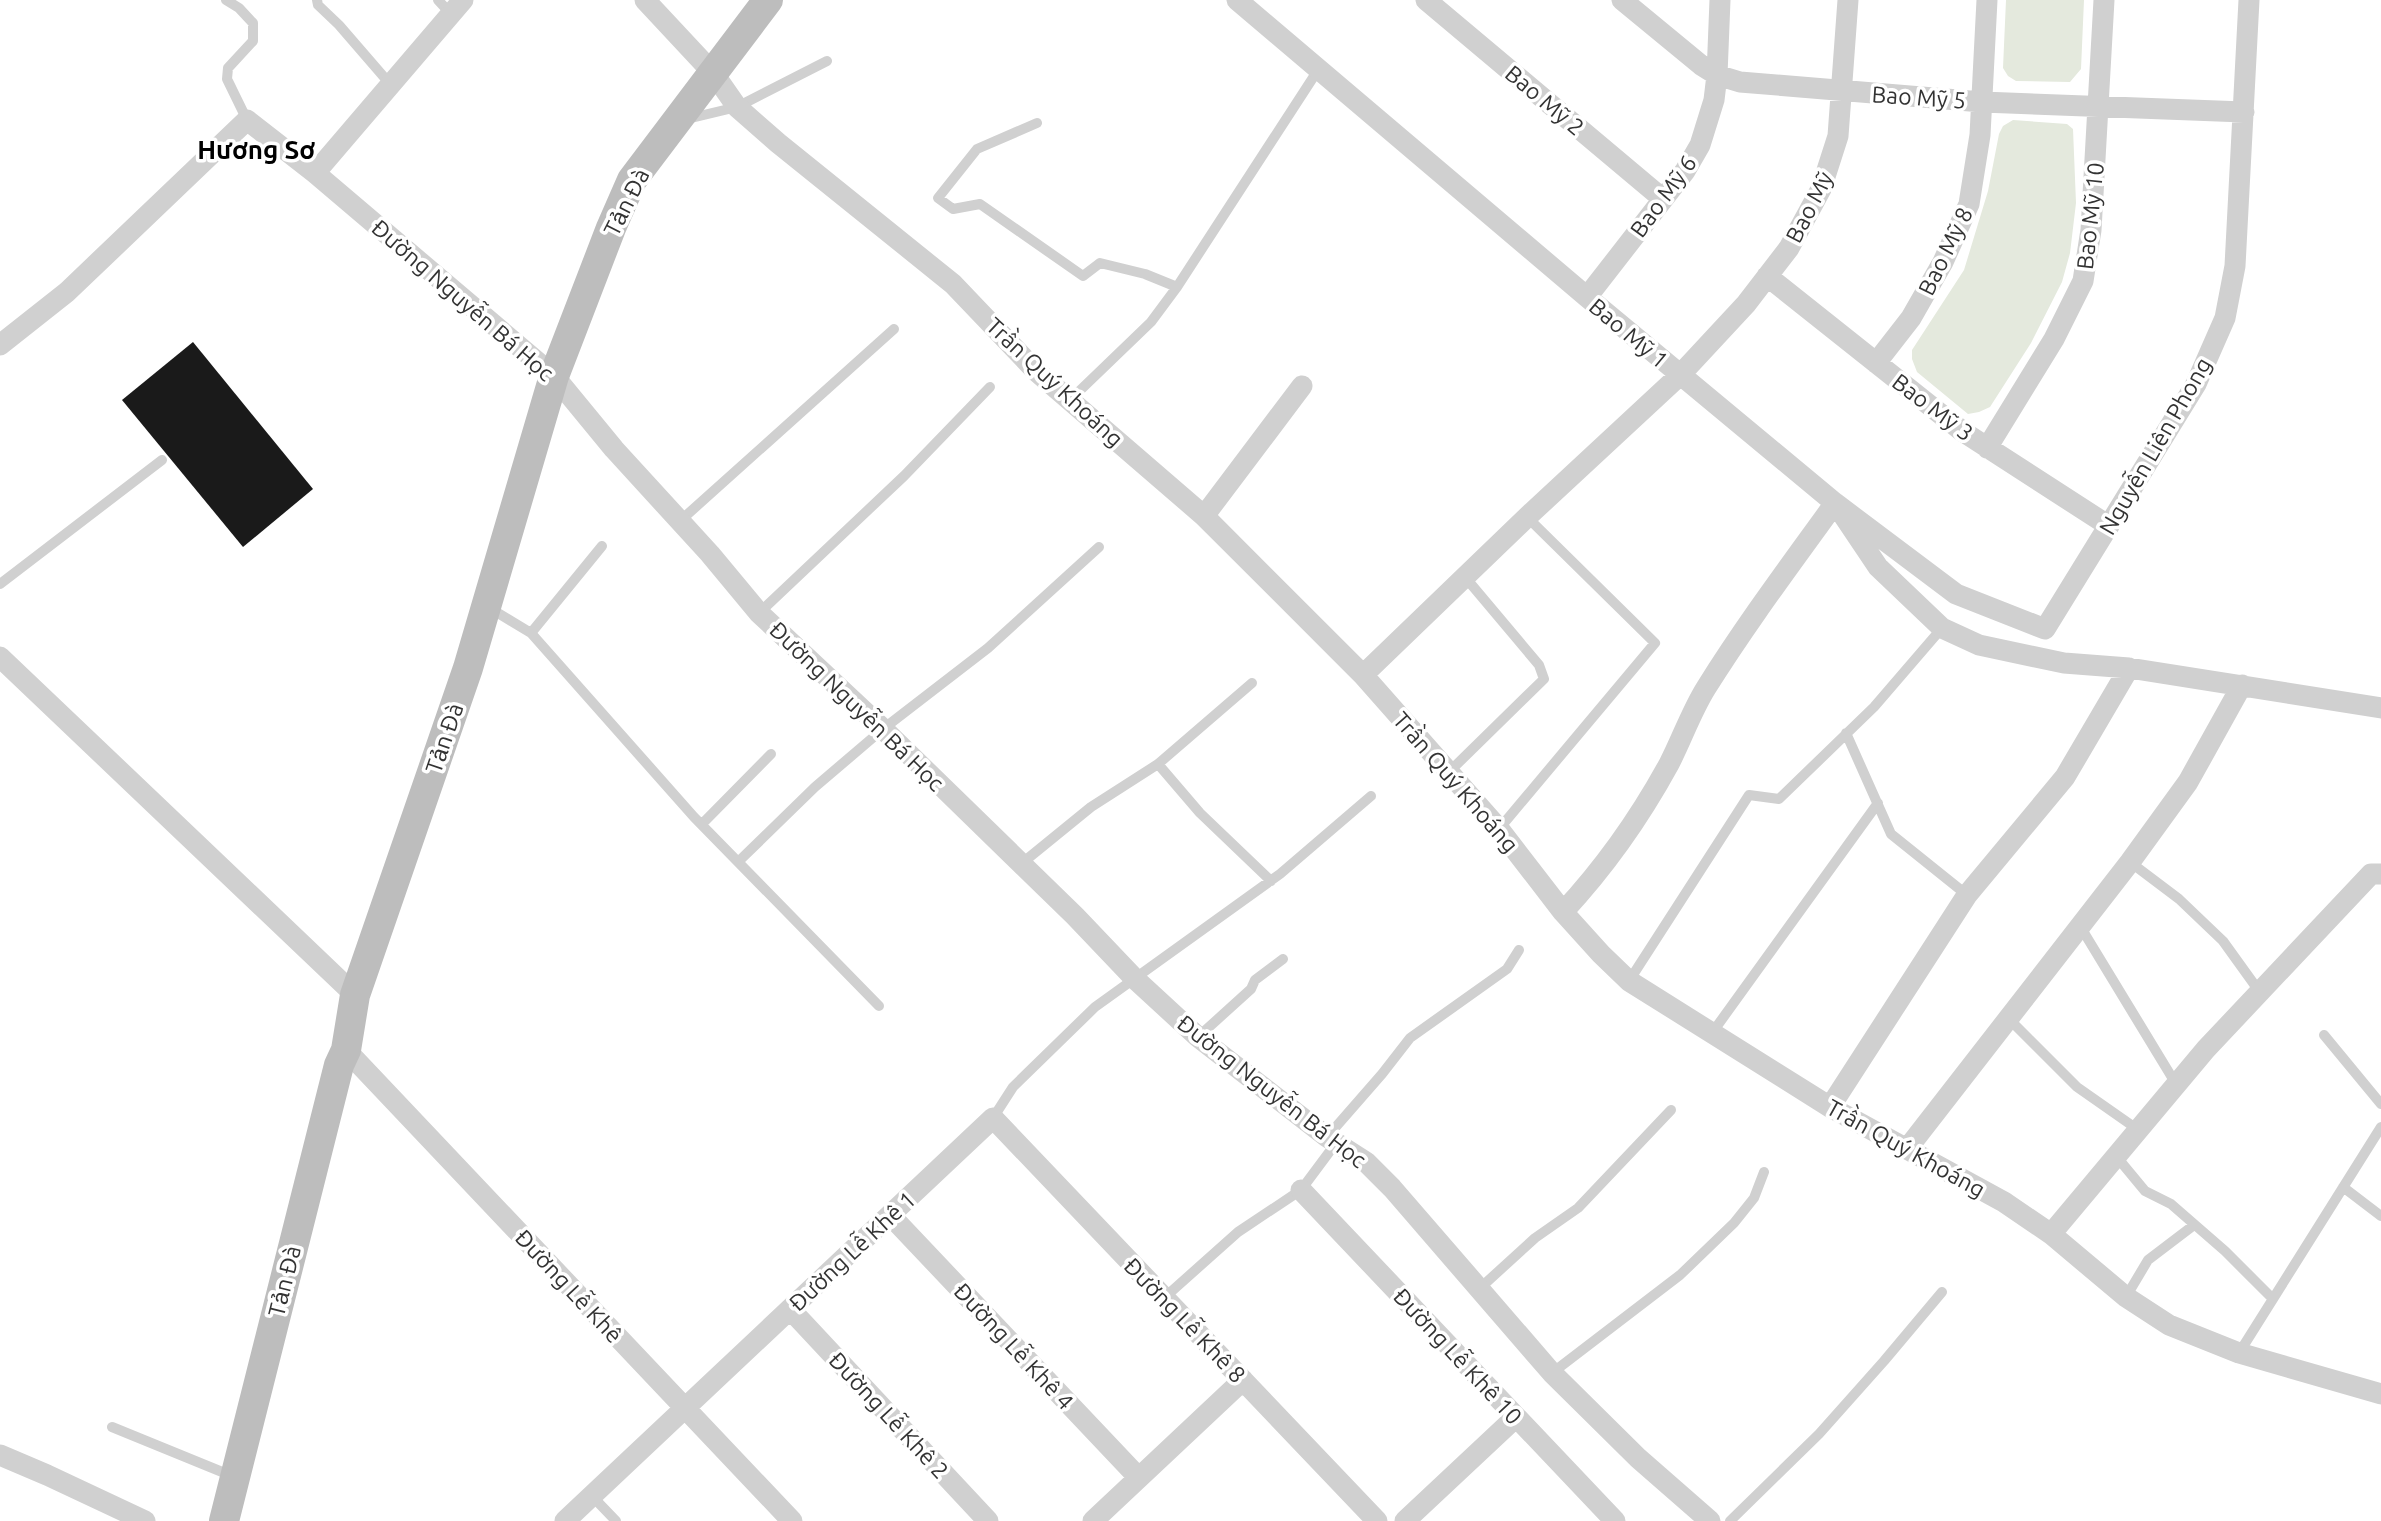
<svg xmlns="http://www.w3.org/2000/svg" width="2381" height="1521" font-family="Ubuntu,sans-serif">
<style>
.green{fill:#e4e9dd}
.building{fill:#1a1a1a}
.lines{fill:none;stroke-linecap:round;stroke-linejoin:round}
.lane{stroke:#d0d0d0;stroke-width:10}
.street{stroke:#d0d0d0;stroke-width:21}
.secondary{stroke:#bdbdbd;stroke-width:30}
.labels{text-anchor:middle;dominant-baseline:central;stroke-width:7;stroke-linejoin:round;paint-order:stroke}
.street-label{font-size:23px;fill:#333;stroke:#fff}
.quarter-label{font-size:26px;font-weight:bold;fill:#000;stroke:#fff}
</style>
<rect width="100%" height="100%" fill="#fff"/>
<!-- green -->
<path class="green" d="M 2006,0 L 2084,0 L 2081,69 L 2070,82 L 2016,81 L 2008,76 L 2003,68 Z
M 2013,120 L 2067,124 L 2073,129 L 2076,203 L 2070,253 L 2062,282 L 2031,343 L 1990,407 L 1979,412 L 1968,414 L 1917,372 L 1912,359 L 1912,350 L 1964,270 L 1988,191 L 1999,134 L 2003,126 Z"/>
<!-- building -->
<path class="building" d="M 193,342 L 313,489 L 243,547 L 122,400 Z"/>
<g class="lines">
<!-- lane -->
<path class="lane" d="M 226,0 L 239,8 L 253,23 L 253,41 L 228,68 L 227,79 L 247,120
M 317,0 L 318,5 L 339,25 L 390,84
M 438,0 L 451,14
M 687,119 L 737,107 L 827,61
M 1037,123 L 977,149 L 938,198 L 953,209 L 980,204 L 1083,276 L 1100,263 L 1145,274 L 1177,287
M 1070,400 L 1151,322 L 1177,287 L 1318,70
M 680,521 L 894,329
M 0,584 L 162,460
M 488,607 L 531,633 L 694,817 L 879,1006
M 759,613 L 904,476 L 990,387
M 531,633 L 602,546
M 1846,733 L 1891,834 L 1967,895
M 1158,764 L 1200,813 L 1271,881
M 1449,772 L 1544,679 L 1539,665 L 1465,577
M 702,824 L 771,754
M 1499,829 L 1655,643 L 1527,517
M 739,861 L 815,787 L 883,729 L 988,648 L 1099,547
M 2130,862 L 2179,899 L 2223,941 L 2259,991
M 1021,864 L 1091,807 L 1158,764 L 1252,683
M 2080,926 L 2176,1084
M 1629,981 L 1749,795 L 1779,799 L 1874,707 L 1942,628
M 2008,1018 L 2077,1087 L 2137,1129
M 1712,1033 L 1878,803
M 2324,1035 L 2381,1104
M 1198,1037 L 1251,989 L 1255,980 L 1283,959
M 993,1118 L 1013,1087 L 1095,1007 L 1280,874 L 1371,796
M 1327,1137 L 1382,1074 L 1410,1038 L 1507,969 L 1519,950
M 2116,1156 L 2145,1191 L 2171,1204 L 2225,1251 L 2273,1299
M 2343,1187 L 2381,1216
M 1478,1290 L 1535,1238 L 1578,1208 L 1671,1110
M 2126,1297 L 2148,1260 L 2194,1225
M 1164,1298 L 1238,1232 L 1301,1190 L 1336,1143
M 2239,1353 L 2381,1127
M 1552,1373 L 1680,1275 L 1734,1223 L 1754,1198 L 1764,1172
M 112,1427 L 232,1476
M 592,1496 L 616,1521
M 1730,1521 L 1819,1434 L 1884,1361 L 1942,1292"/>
<!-- street -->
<path class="street" d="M 645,0 L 714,74 L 737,107 L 778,143 L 953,284 L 1036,371 L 1204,516 L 1363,675 L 1499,829 L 1563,912 L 1601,954 L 1629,981 L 1830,1107 L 2004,1202 L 2051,1234 L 2126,1297 L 2169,1325 L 2239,1353 L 2381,1394
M 1237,0 L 1587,297 L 1835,503 L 1956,594 L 2045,629 L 2196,384 L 2225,318 L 2235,266 L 2249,0
M 1426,0 L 1663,199
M 1622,0 L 1701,65 L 1717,75 L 1740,82 L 1982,102 L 2244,112
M 315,173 L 463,0
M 1767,276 L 1962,431 L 2109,526
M 1587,297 L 1685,171 L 1700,145 L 1714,100 L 1717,75 L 1720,0
M 0,345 L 67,292 L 247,120 L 315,173 L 554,376 L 614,449 L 710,554 L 759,613 L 883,729 L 1075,916 L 1135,979 L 1198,1037 L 1327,1137 L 1366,1162 L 1392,1188 L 1552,1373 L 1638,1458 L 1710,1521
M 1876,363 L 1911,318 L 1943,262 L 1969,204 L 1980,135 L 1987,0
M 1987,448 L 2054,339 L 2083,281 L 2091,230 L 2104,0
M 1204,516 L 1302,386
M 0,657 L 355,995
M 1363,675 L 1527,517 L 1680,375 L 1746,304 L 1789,248 L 1821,189 L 1838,136 L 1848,0
M 1563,912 C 1604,868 1640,817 1669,764 C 1682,739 1691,712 1706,688 C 1746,624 1791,564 1835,503 L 1878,567 L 1942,628 L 1979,645 L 2064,663 L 2129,668 L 2381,708
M 346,1050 L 792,1521
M 1830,1107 L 1967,895 L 2065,777 L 2129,668
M 1907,1149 L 2130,862 L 2188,782 L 2242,685
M 1301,1190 L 1615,1521
M 890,1215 L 1139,1478
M 2051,1234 L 2206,1049 L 2371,874 L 2381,874
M 790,1309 L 988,1521
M 0,1455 L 47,1475 L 145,1521
M 565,1521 L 993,1118 L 1377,1521
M 1093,1521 L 1243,1380
M 1405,1521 L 1516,1417"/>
<!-- secondary -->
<path class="secondary" d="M 224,1521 L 339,1065 L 346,1050 L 355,995 L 468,668 L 554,376 L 611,228 L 632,180 L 768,0"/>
</g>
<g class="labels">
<!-- street labels -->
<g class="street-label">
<text transform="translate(1919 97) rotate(4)">Bao Mỹ 5</text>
<text transform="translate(1545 100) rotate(40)">Bao Mỹ 2</text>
<text transform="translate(1663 196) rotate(-54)">Bao Mỹ 6</text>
<text transform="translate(626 202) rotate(-63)">Tản Đà</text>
<text transform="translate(1809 207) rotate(-63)">Bao Mỹ</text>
<text transform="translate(2090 216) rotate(-84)">Bao Mỹ 10</text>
<text transform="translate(1945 251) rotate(-64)">Bao Mỹ 8</text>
<text transform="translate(463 300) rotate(41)">Đường Nguyễn Bá Học</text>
<text transform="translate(1629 333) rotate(40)">Bao Mỹ 1</text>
<text transform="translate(1055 382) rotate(43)">Trần Quý Khoáng</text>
<text transform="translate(1933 407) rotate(37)">Bao Mỹ 3</text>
<text transform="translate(2155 446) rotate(-60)">Nguyễn Liên Phong</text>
<text transform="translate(857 706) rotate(44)">Đường Nguyễn Bá Học</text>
<text transform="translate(444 738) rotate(-71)">Tản Đà</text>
<text transform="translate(1456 782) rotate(49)">Trần Quý Khoáng</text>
<text transform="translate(1272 1091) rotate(38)">Đường Nguyễn Bá Học</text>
<text transform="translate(1906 1148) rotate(29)">Trần Quý Khoáng</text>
<text transform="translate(852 1251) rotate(-43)">Đường Lễ Khê 1</text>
<text transform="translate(284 1281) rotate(-76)">Tản Đà</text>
<text transform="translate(569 1286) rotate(47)">Đường Lễ Khê</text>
<text transform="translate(1185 1320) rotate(46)">Đường Lễ Khê 8</text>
<text transform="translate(1014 1346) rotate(47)">Đường Lễ Khê 4</text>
<text transform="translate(1458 1356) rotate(47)">Đường Lễ Khê 10</text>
<text transform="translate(889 1415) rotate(47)">Đường Lễ Khê 2</text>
</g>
<!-- quarter labels -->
<g class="quarter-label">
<text x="256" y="149">Hương Sơ</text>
</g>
</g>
</svg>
